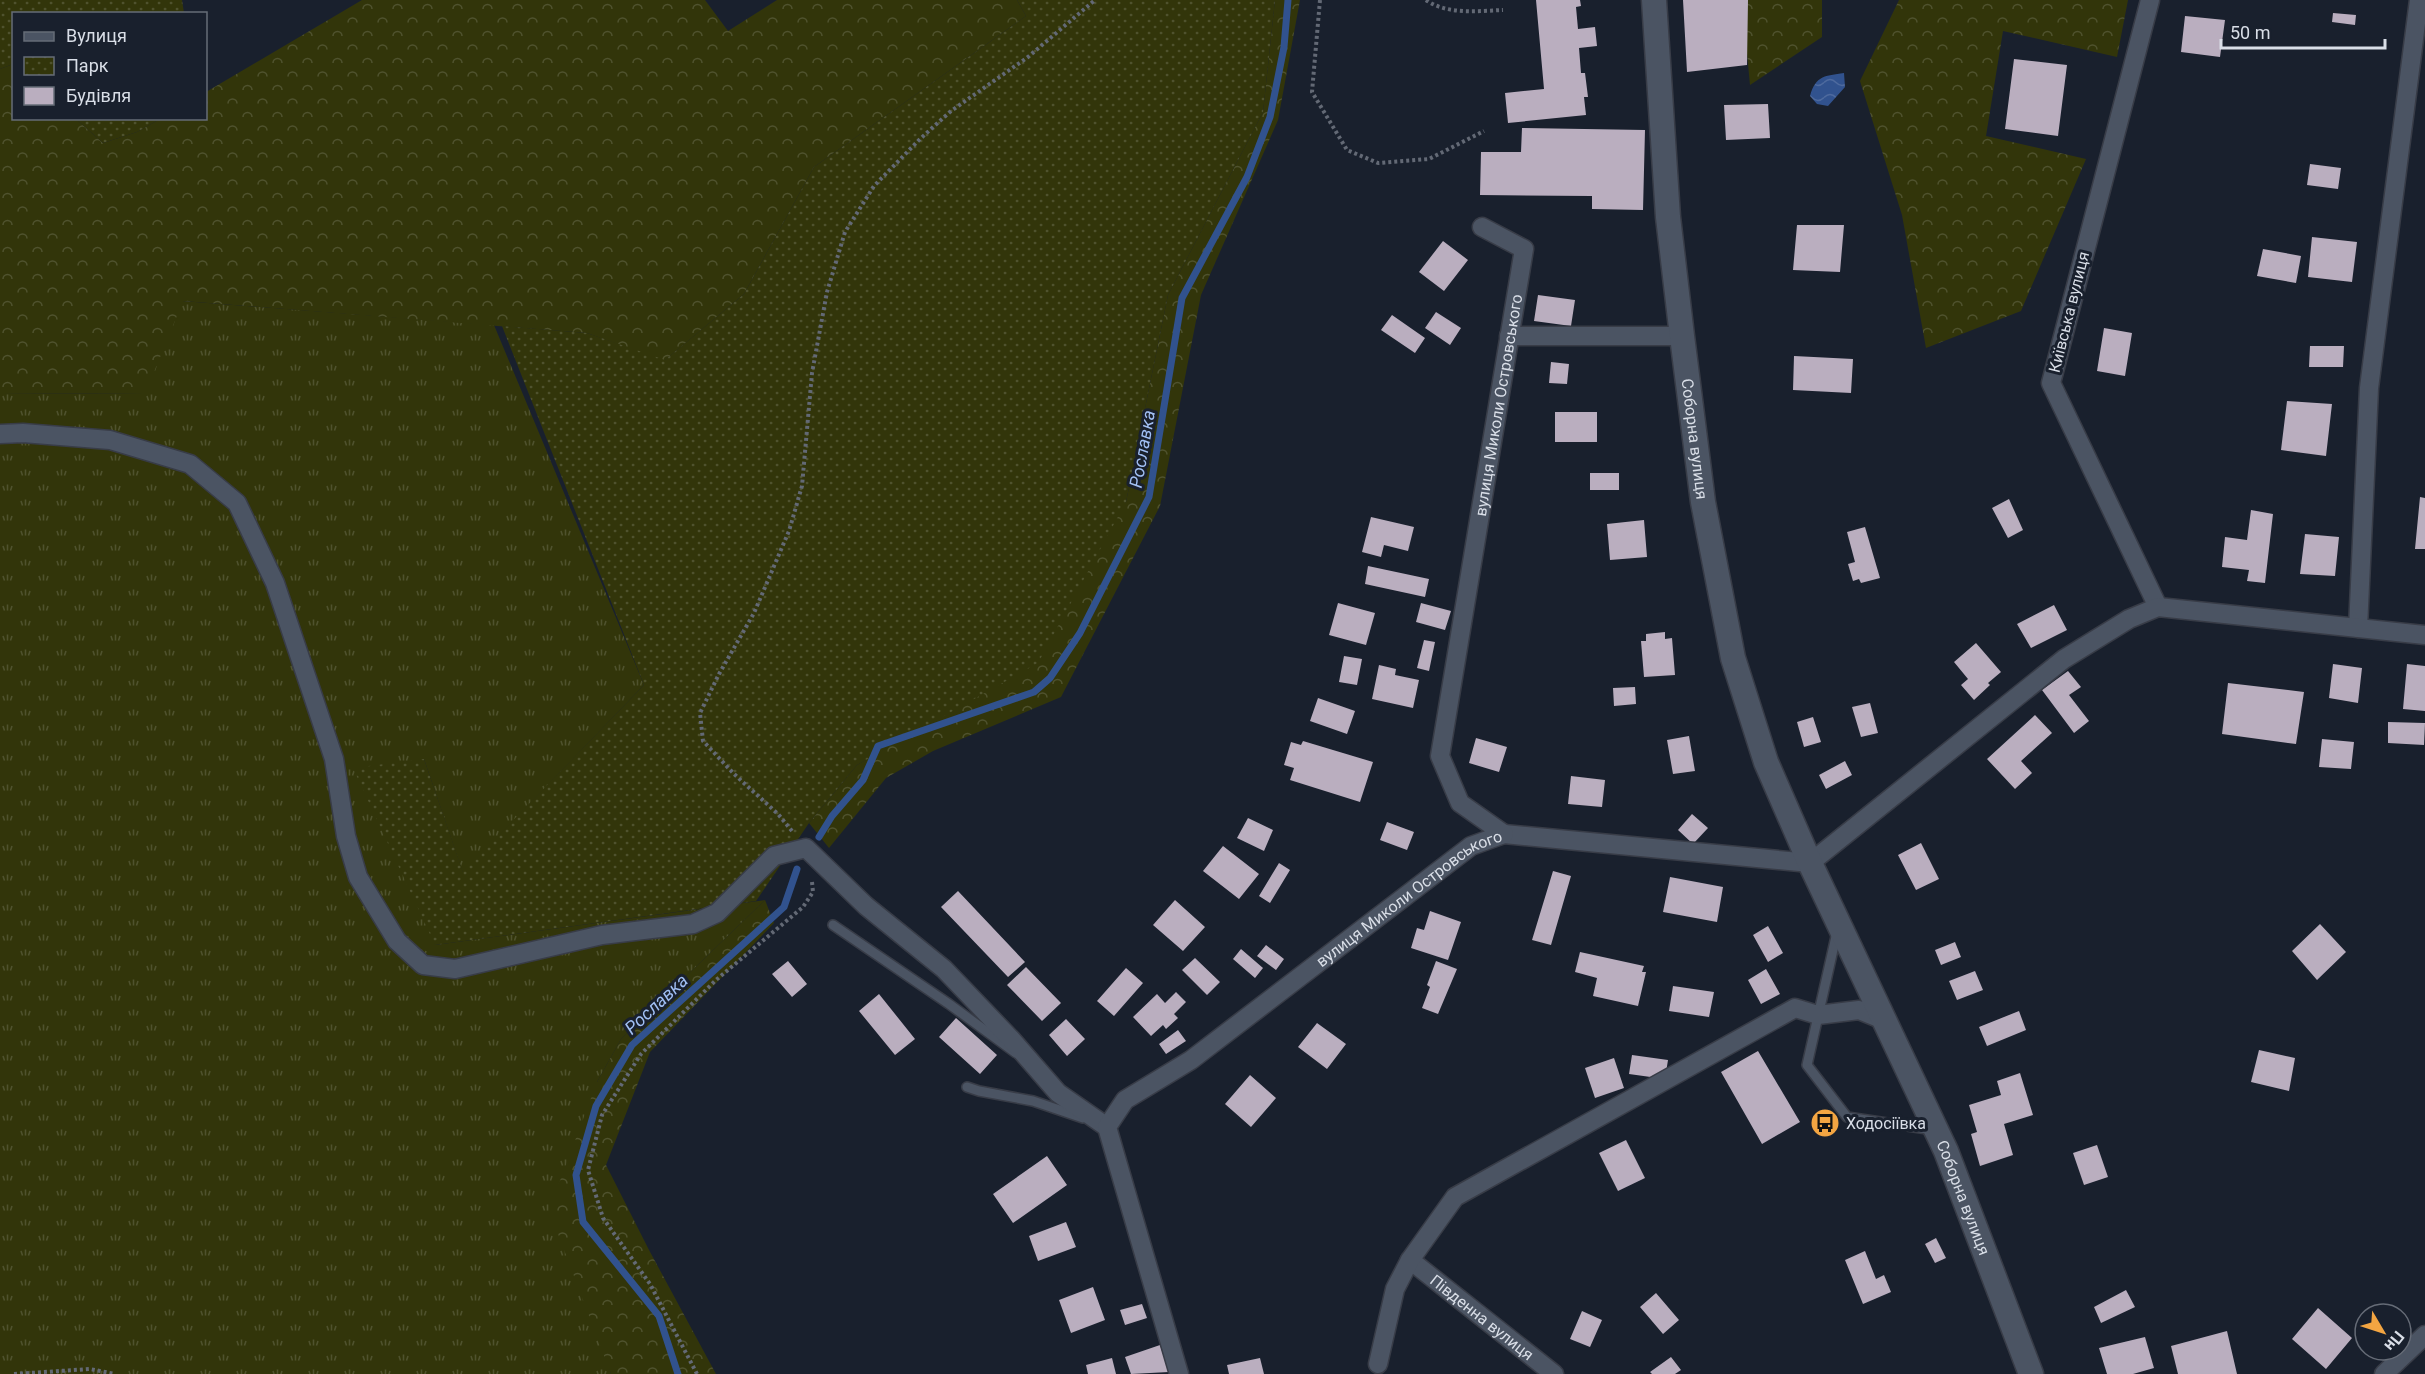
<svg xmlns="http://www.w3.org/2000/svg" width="2425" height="1374" font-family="Roboto,sans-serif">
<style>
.grass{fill:url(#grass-tufts)}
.forest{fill:url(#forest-crowns)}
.park{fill:url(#park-dots)}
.water{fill:url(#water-waves)}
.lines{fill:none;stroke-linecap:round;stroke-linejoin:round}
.stream{stroke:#31528e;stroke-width:7}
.building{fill:#baaebf}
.service-casing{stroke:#383c47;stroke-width:12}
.minor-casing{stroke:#383c47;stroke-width:21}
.tertiary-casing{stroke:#383c47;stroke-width:27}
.path{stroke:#636975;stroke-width:4;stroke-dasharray:3 3;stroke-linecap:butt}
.service{stroke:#4b5463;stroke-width:9}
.minor{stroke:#4b5463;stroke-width:18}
.tertiary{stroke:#4b5463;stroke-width:24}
.labels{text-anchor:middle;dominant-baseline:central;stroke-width:6;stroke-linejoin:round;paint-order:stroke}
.street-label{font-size:16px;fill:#d9dee7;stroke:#19202d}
.poi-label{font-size:16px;fill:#d9dee7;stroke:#19202d;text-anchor:start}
.water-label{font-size:18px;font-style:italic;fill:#a1bff3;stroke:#19202d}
</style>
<defs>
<pattern id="grass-tufts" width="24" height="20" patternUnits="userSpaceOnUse" patternTransform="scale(1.5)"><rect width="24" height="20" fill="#32350a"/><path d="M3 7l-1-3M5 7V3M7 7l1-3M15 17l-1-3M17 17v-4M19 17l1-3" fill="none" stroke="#4f522e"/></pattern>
<pattern id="forest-crowns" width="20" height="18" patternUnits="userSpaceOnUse" patternTransform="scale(1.5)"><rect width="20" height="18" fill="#32350a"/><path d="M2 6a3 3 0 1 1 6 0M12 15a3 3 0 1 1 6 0" fill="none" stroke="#4f522e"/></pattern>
<pattern id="park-dots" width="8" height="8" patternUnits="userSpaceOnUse" patternTransform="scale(1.5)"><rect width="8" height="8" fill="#32350a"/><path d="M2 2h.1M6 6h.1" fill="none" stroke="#4f522e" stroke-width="1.8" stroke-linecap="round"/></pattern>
<pattern id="water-waves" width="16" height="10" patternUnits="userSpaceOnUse" patternTransform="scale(1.5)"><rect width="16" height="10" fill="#31528e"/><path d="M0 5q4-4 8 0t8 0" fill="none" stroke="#4e6a9e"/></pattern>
</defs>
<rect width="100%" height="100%" fill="#19202d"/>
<!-- grass -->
<path class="grass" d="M 182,301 L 494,325 L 644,685 L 463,873 L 424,759 L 435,945 L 765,900 L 621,1039 L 597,1082 L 607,1359 L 611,1374 L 0,1374 L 0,393 L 144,394 Z"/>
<!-- forest -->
<path class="forest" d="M 362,0 L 705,0 L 728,31 L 777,0 L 1017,0 L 1026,16 L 814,167 L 744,294 L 664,361 L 587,333 L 183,301 L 145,394 L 0,393 L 0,69 L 13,64 L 14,118 L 76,119 L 103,143 L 137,132 L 160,119 L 206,118 L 206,92 Z
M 1275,0 L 1300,0 L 1278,120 L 1201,295 L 1160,506 L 1061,697 L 933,751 L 886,778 L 829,848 L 809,823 L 857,765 L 929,723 L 1126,502 L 1168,295 L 1263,112 Z
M 1742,0 L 1822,0 L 1822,37 L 1750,85 Z
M 1899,0 L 2128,0 L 2117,57 L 2003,31 L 1986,136 L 2086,159 L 2021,311 L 1926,348 L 1902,215 L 1860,81 Z
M 765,900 L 774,923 L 650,1052 L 606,1165 L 649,1250 L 716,1374 L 611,1374 L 549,1210 L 597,1082 L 621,1039 Z"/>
<!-- park -->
<path class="park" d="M 0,0 L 182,0 L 184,13 L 14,14 L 13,64 L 0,69 Z
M 1017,0 L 1275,0 L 1263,112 L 1168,295 L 1126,502 L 1038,663 L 857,765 L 809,823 L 756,901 L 435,945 L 353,768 L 424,759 L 463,872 L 644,685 L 502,326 L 587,333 L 665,360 L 744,294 L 814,167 L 1026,16 Z
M 76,119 L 160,119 L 137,132 L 103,143 Z"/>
<!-- water -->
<path class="water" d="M 1844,73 L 1845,87 L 1828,106 L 1817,104 L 1810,96 C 1816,75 1825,76 1844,73 Z"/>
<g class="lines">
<!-- stream -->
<path class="stream" d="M 819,837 L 832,816 L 863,780 L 878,746 L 1034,692 L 1050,678 L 1080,633 L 1149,497 L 1182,298 L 1247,177 L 1270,117 L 1284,47 L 1288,0
M 678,1374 L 659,1316 L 583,1222 L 576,1175 L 596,1106 L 632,1045 L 784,907 L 797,869"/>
</g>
<!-- building -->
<path class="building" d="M 1536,0 L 1580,0 L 1581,6 L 1576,7 L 1578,29 L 1595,27 L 1597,46 L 1579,48 L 1581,73 L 1585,73 L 1588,97 L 1584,97 L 1586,115 L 1508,123 L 1505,93 L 1544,89 Z
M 1683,0 L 1748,0 L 1747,65 L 1687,72 Z
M 2333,13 L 2356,15 L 2355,25 L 2332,22 Z
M 2185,16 L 2225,20 L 2220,57 L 2181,52 Z
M 2014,59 L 2067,65 L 2058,136 L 2005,129 Z
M 1768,104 L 1770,138 L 1726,140 L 1724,105 Z
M 1522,128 L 1645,130 L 1643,210 L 1592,209 L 1592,196 L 1480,195 L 1481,152 L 1521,152 Z
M 2310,164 L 2341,168 L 2338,189 L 2307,185 Z
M 1797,225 L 1844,225 L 1840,272 L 1793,270 Z
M 2312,237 L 2357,242 L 2352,282 L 2308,277 Z
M 1443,241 L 1468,260 L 1444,291 L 1419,272 Z
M 2263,249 L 2301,256 L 2296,283 L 2257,276 Z
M 1538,295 L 1575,300 L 1571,326 L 1534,321 Z
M 1436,312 L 1461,328 L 1450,345 L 1425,328 Z
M 1392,315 L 1425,338 L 1415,353 L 1381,330 Z
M 2104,328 L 2132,333 L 2125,376 L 2097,371 Z
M 2310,346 L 2344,346 L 2343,367 L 2309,367 Z
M 1794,356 L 1853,359 L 1851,393 L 1793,390 Z
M 1551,362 L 1569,364 L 1567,384 L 1549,383 Z
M 2287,401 L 2332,404 L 2326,456 L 2281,450 Z
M 1555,412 L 1597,412 L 1597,442 L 1555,442 Z
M 1590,473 L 1619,473 L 1619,490 L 1590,490 Z
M 2420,497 L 2425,498 L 2425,549 L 2415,549 Z
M 2009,499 L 2023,530 L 2008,538 L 1992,508 Z
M 2251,510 L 2273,514 L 2265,583 L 2247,581 L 2249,570 L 2222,567 L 2225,537 L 2247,540 Z
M 1371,517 L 1414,527 L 1408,551 L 1384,545 L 1381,557 L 1362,552 Z
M 1644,520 L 1647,557 L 1610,560 L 1607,524 Z
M 1865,527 L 1880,578 L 1861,583 L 1859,579 L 1853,581 L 1848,564 L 1855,562 L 1847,532 Z
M 2305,534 L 2339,537 L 2335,576 L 2300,574 Z
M 1368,566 L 1429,579 L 1425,597 L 1365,584 Z
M 1338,603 L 1375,613 L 1366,645 L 1329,635 Z
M 1421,603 L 1451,611 L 1445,630 L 1416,622 Z
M 2054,605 L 2067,630 L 2031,648 L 2017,624 Z
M 1665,632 L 1665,639 L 1672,638 L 1675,675 L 1644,677 L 1641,641 L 1646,641 L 1646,634 Z
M 1424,640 L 1435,642 L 1429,671 L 1417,668 Z
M 1976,643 L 2001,672 L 1988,683 L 1990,685 L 1974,700 L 1961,685 L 1968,679 L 1954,662 Z
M 1344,656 L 1362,659 L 1357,685 L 1339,682 Z
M 2333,664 L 2362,668 L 2358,703 L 2329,698 Z
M 2407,664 L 2425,666 L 2425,711 L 2403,709 Z
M 1379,665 L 1396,669 L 1395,675 L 1419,680 L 1413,708 L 1372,699 Z
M 2068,671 L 2081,687 L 2069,695 L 2089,721 L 2074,733 L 2042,690 Z
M 2228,683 L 2304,692 L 2296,744 L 2222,734 Z
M 1635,687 L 1636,704 L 1614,706 L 1613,688 Z
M 1318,698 L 1355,711 L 1347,734 L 1310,721 Z
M 1870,703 L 1878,733 L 1861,737 L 1852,707 Z
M 2035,715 L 2052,733 L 2021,761 L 2032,773 L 2015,789 L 1987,759 Z
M 1813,717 L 1821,742 L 1804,747 L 1797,722 Z
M 2388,722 L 2425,723 L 2424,745 L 2388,743 Z
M 1689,736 L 1695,771 L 1673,774 L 1667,740 Z
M 1476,738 L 1507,747 L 1499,772 L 1469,763 Z
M 2322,739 L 2354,742 L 2351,769 L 2319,767 Z
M 1303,741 L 1373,762 L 1360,802 L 1290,780 L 1294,768 L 1284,765 L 1291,742 L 1301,745 Z
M 1845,761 L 1852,775 L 1826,789 L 1819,775 Z
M 1571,776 L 1605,780 L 1602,807 L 1568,804 Z
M 1692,814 L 1708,828 L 1693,844 L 1678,830 Z
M 1248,818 L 1273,830 L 1264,851 L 1237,838 Z
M 1387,822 L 1414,832 L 1407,850 L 1380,840 Z
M 1921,843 L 1939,879 L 1916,890 L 1898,855 Z
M 1223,846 L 1259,874 L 1239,899 L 1203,871 Z
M 1279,863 L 1290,870 L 1270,903 L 1259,896 Z
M 1553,871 L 1571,876 L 1551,945 L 1532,940 Z
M 1670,877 L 1723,887 L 1717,922 L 1663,912 Z
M 958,891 L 1025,962 L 1008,977 L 941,907 Z
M 1175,900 L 1205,927 L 1183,951 L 1153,925 Z
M 1430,911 L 1461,922 L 1448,960 L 1411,948 L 1417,928 L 1424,930 Z
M 2320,924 L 2346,952 L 2317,980 L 2292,951 Z
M 1768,926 L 1783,953 L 1768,962 L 1753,935 Z
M 1955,942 L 1961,957 L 1941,965 L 1935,950 Z
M 1266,945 L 1284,959 L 1276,970 L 1257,956 Z
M 1241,949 L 1263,968 L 1255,978 L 1233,959 Z
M 1580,952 L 1644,966 L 1642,972 L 1646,972 L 1638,1006 L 1593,996 L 1597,978 L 1575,972 Z
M 1195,958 L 1220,982 L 1207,995 L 1182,970 Z
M 788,961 L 807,984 L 792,997 L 772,974 Z
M 1436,961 L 1457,969 L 1438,1014 L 1422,1008 L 1430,987 L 1427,985 Z
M 1026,967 L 1061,1003 L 1042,1021 L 1007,985 Z
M 1126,968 L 1143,983 L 1114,1016 L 1097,1001 Z
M 1766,969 L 1780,994 L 1761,1004 L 1748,980 Z
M 1975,971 L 1983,990 L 1957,1000 L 1949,981 Z
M 1673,986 L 1714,992 L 1709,1017 L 1669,1011 Z
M 1176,992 L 1186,1002 L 1174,1014 L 1178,1018 L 1166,1029 L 1163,1025 L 1151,1036 L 1133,1017 L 1157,994 L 1165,1003 Z
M 879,994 L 915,1039 L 895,1055 L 859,1011 Z
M 2019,1011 L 2026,1030 L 1987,1046 L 1979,1027 Z
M 956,1018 L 997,1055 L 980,1074 L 939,1037 Z
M 1066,1019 L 1085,1039 L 1067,1056 L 1049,1035 Z
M 1317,1023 L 1346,1044 L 1327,1069 L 1298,1047 Z
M 1178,1030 L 1186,1041 L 1166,1054 L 1159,1044 Z
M 2259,1050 L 2295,1058 L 2289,1091 L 2251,1082 Z
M 1758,1051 L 1800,1122 L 1762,1144 L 1721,1072 Z
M 1632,1055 L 1668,1060 L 1665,1079 L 1629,1074 Z
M 1614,1058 L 1624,1088 L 1595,1098 L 1585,1068 Z
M 2020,1073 L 2033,1115 L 2004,1124 L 2013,1155 L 1980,1166 L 1971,1134 L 1977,1132 L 1969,1105 L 2001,1095 L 1997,1081 Z
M 1250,1075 L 1276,1098 L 1251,1127 L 1225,1104 Z
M 1626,1140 L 1645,1178 L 1618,1191 L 1599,1153 Z
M 2097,1145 L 2108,1177 L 2084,1185 L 2073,1153 Z
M 1047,1156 L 1067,1185 L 1013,1223 L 993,1194 Z
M 1066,1222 L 1076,1247 L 1038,1261 L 1029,1236 Z
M 1936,1238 L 1946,1258 L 1935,1263 L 1925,1244 Z
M 1865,1251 L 1876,1279 L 1884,1275 L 1891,1292 L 1863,1304 L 1845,1260 Z
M 1093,1287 L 1105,1320 L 1071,1333 L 1059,1300 Z
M 2126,1290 L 2135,1307 L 2101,1323 L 2094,1307 Z
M 1656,1293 L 1679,1320 L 1663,1334 L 1640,1307 Z
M 1142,1304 L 1147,1318 L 1125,1325 L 1120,1310 Z
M 2318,1308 L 2352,1338 L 2326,1369 L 2292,1339 Z
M 1582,1311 L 1602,1320 L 1590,1347 L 1570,1339 Z
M 2227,1331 L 2237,1374 L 2178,1374 L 2171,1346 Z
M 2145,1337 L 2154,1368 L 2133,1374 L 2107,1374 L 2099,1348 Z
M 1160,1345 L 1169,1372 L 1131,1374 L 1125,1357 Z
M 1671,1357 L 1681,1370 L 1675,1374 L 1652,1374 L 1650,1372 Z
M 1112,1358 L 1116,1374 L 1088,1374 L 1086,1365 Z
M 1260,1358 L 1264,1374 L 1229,1374 L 1227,1365 Z"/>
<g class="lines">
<!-- service casing -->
<g class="service-casing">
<path id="service" d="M 833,925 L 949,1004 L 1016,1053
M 1837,932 L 1807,1065 L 1847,1117 L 1934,1130
M 967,1087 L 979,1091 L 1033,1101 L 1083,1118"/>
</g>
<!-- minor casing -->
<g class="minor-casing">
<g id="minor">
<path d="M 2150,0 L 2051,383 L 2158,607"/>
<path d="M 1509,336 L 1682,336"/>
<path d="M 0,434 L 23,433 L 110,440 L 190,464 L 237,503 L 275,583 L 334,759 L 346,836 L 358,877 L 397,941 L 423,965 L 455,969 L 602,935 L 693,924 L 717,913 L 774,856 L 806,848 L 866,906 L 944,969 L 1011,1039 L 1058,1093 L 1107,1127"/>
<path d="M 2358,628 L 2369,388 L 2419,0"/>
<path d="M 1504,834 L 1810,863 L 2064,659 L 2129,619 L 2158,607 L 2425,635"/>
<path id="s1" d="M 1410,1260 L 1554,1374"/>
<path d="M 1378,1364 L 1395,1289 L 1410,1260 L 1455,1197 L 1795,1008 L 1818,1015 L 1859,1010 L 1886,1021"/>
<path id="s2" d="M 1179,1374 L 1107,1127 L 1125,1100 L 1191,1060 L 1471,846 L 1504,834 L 1460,803 L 1440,756 L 1524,249 L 1482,227"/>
<path d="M 2384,1374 L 2425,1335"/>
</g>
</g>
<!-- tertiary casing -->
<g class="tertiary-casing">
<g id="tertiary">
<path id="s3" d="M 1654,0 L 1668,217 L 1682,336 L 1703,502 L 1733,658 L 1766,762 L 1810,863 L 1946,1151 L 2031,1374"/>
</g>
</g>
<!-- path -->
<path class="path" d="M 1320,0 L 1312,92 L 1347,150 L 1378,163 L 1429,159 L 1484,131
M 1426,0 C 1447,15 1478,11 1503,10
M 792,831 L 778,814 L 734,774 L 703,741 L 700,713 L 719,674 L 754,613 L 789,531 L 802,486 L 812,373 L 827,292 L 845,232 L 874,186 L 920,139 L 951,111 L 1028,57 L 1095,0
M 14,1374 L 90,1369 L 115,1374
M 697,1374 L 650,1284 L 603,1218 L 588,1170 L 602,1115 L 641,1054 L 716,980 L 803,907 L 813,892 L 812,882"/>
<!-- service -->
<use href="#service" class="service"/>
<!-- minor -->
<use href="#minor" class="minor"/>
<!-- tertiary -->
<use href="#tertiary" class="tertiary"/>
</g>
<!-- icons -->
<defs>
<g id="bus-disc" transform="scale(1.5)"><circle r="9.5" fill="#f3a542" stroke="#19202d"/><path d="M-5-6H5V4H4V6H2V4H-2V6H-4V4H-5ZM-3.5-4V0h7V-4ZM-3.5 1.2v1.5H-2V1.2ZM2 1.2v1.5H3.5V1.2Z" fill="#111"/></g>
</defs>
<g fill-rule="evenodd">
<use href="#bus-disc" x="1825" y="1123"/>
</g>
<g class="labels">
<!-- street labels -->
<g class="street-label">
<text transform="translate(2069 312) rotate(-76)">Київська вулиця</text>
<text stroke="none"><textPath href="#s2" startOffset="1215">вулиця Миколи Островського</textPath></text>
<text stroke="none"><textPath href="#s3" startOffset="441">Соборна вулиця</textPath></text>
<text stroke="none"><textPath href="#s2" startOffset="639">вулиця Миколи Островського</textPath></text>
<text stroke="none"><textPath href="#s3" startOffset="1251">Соборна вулиця</textPath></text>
<text stroke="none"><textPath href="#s1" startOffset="92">Південна вулиця</textPath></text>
</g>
<!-- poi labels -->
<g class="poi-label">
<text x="1846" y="1123">Ходосіївка</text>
</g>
<!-- water labels -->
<g class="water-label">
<text transform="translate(1142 449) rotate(-80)">Рославка</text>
<text transform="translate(656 1004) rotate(-43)">Рославка</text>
</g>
</g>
<!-- legend -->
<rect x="12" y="12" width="195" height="108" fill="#19202d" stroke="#666c77" stroke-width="1.5"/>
<rect x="24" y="32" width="30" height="9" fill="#4b5463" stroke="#666c77" stroke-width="1.5"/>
<text x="66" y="42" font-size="18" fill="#d9dee7">Вулиця</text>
<rect x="24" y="57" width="30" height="18" fill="url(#park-dots)" stroke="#666c77" stroke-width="1.5"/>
<text x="66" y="72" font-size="18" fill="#d9dee7">Парк</text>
<rect x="24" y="87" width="30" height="18" fill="#baaebf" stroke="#666c77" stroke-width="1.5"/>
<text x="66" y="102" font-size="18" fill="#d9dee7">Будівля</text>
<!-- north arrow -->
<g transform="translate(2383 1332) rotate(129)"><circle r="28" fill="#19202d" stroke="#666c77" stroke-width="1.5"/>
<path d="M0-4.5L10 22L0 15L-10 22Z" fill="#f3a542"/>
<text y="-9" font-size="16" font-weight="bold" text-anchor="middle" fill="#d9dee7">Пн</text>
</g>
<!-- scale -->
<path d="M2221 39v9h164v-9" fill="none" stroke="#d9dee7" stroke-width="3"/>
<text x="2230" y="39" font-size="18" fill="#d9dee7" stroke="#19202d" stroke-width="4.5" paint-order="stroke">50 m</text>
</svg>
